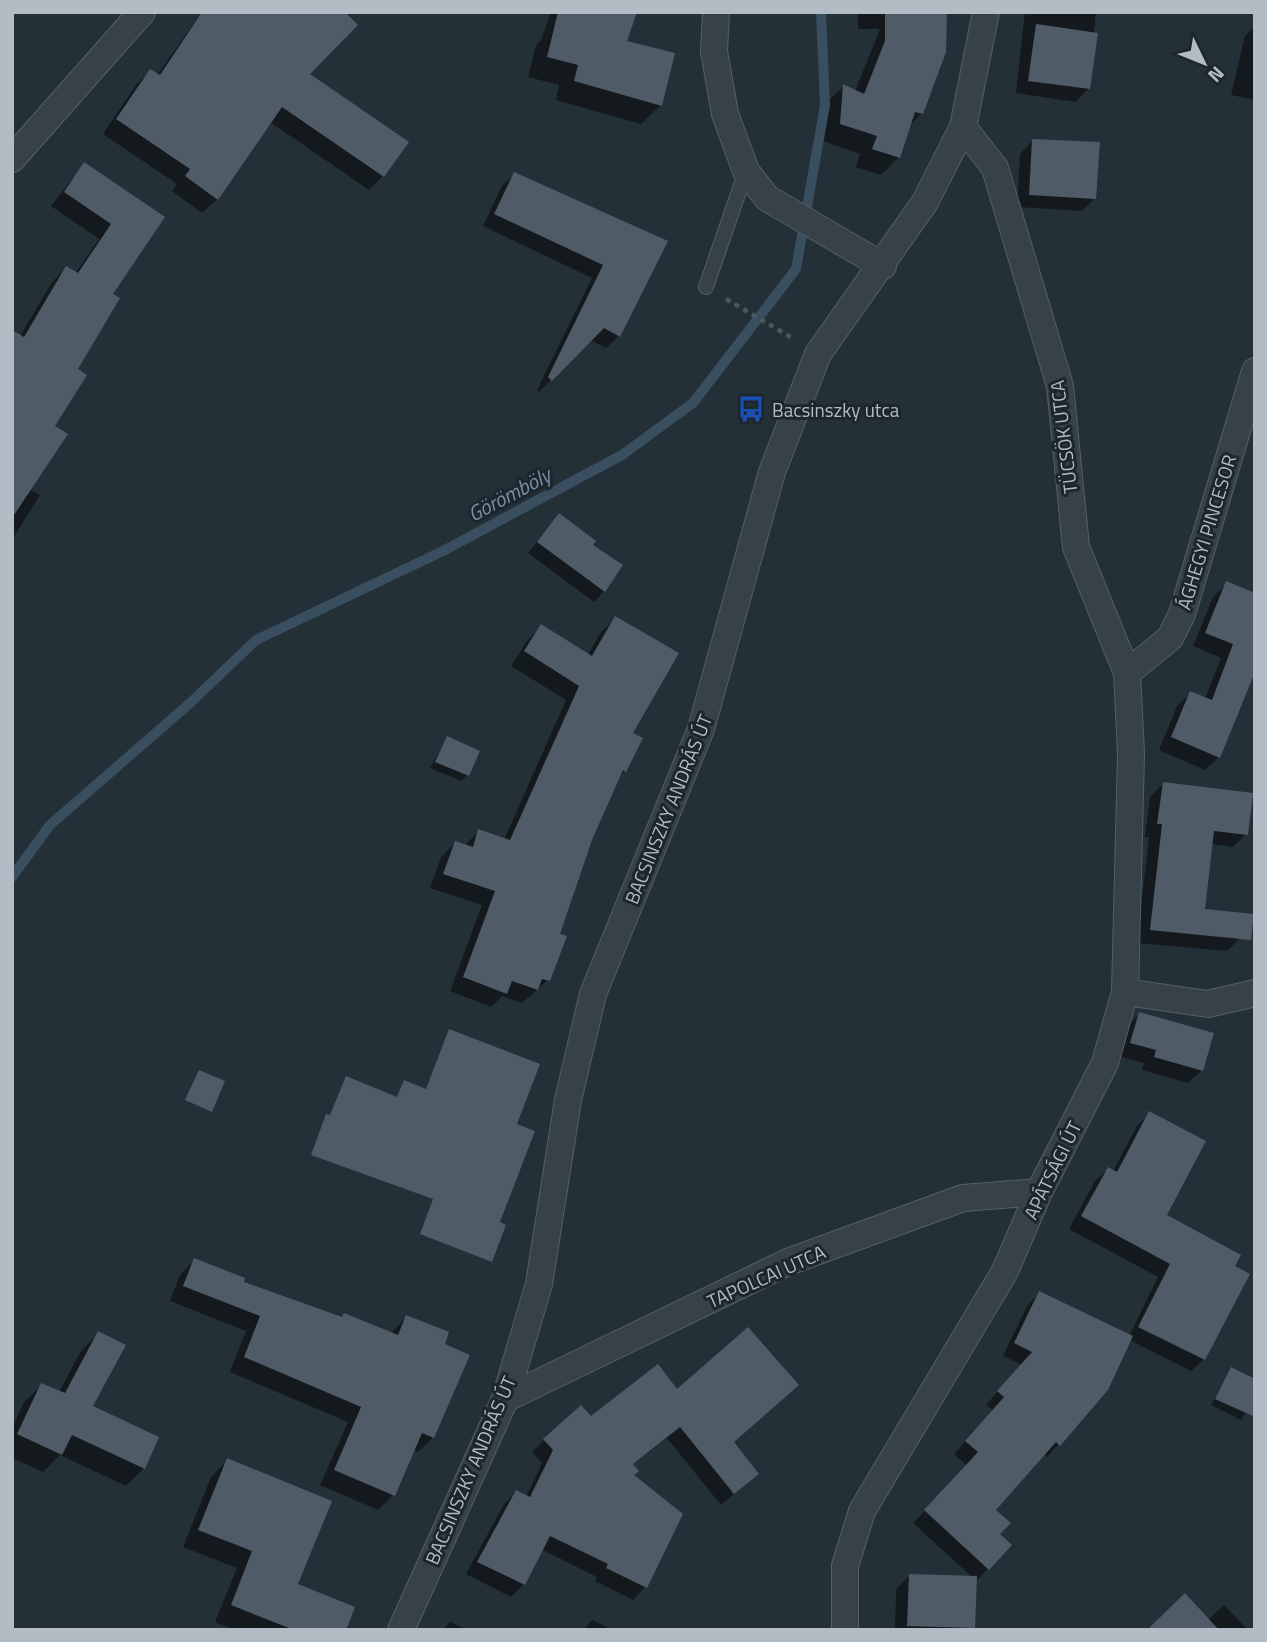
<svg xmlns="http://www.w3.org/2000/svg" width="1267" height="1642" font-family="'Titillium Web',sans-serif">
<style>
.shadow{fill:#0007}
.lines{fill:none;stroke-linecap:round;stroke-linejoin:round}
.stream{stroke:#394e5e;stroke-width:10}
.building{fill:#4f5c67}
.lane-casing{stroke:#565f66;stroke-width:16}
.street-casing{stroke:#565f66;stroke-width:28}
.path{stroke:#485a59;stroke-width:4.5;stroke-dasharray:5 5;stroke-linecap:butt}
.lane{stroke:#374149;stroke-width:14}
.street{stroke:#374149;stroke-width:26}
.labels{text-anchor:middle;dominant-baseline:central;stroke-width:6;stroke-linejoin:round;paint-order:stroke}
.poi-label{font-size:19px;fill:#b3bcc5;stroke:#1d262d;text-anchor:start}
.street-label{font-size:19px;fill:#b3bcc5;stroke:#1d262d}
.water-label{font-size:21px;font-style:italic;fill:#7692a5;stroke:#1d262d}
</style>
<rect width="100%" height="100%" fill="#243038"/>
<!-- shadow -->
<path class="shadow" d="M 202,12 L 307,74 L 383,176 L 369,190 L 270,122 L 217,199 L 202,213 L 172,191 L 177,184 L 103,134 L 136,85 L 150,71 L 157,75 Z
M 551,12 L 635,12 L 624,43 L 661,105 L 641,124 L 556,100 L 559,85 L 528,77 L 536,45 L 541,40 Z
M 858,12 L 945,12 L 922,113 L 909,126 L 899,157 L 881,175 L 856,167 L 860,154 L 823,141 L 826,103 L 844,86 L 855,91 L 880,29 L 858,29 Z
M 1025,12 L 1096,12 L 1088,89 L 1075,102 L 1016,93 Z
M 1255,26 L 1255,100 L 1231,95 L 1245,36 Z
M 1033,140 L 1095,198 L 1082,211 L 1017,207 L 1020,154 Z
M 84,164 L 163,217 L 111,295 L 75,370 L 29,489 L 40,495 L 12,540 L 12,332 L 20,336 L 52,282 L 66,268 L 75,274 L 99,239 L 51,206 Z
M 515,174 L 666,242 L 619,336 L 606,348 L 590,340 L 539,392 L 537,390 L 592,278 L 483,226 L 502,186 Z
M 559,515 L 591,545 L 604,591 L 594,602 L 528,553 Z
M 1227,583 L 1255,595 L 1219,757 L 1205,770 L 1159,750 L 1177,706 L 1191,693 L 1205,699 L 1221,658 L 1193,646 L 1213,597 Z
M 616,618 L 630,734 L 624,771 L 617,778 L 590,840 L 558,935 L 548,980 L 522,1003 L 502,996 L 491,1007 L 450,991 L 482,905 L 430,888 L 441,857 L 455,843 L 464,846 L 479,831 L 504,840 L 566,700 L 511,666 L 527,641 L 541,627 L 587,656 L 601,632 Z
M 447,738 L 467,775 L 461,781 L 430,768 Z
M 1163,784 L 1246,834 L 1233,847 L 1211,844 L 1203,910 L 1240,938 L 1227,951 L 1137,943 L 1149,837 L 1145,837 L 1150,797 Z
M 1139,1014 L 1202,1070 L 1188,1083 L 1142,1070 L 1144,1063 L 1118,1056 L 1126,1027 Z
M 1149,1114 L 1165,1216 L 1232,1267 L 1204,1359 L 1191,1371 L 1129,1340 L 1059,1444 L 1047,1457 L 1043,1454 L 994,1510 L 998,1534 L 988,1569 L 975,1582 L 973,1630 L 895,1630 L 896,1589 L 909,1576 L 972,1577 L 913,1523 L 967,1466 L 954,1454 L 993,1410 L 986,1405 L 1021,1364 L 1003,1356 L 1027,1306 L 1039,1293 L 1129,1336 L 1158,1277 L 1069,1229 L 1095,1181 L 1108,1169 L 1113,1171 L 1137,1126 Z
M 194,1260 L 242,1283 L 340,1319 L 344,1315 L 390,1334 L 406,1317 L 442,1345 L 433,1437 L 418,1452 L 413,1450 L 393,1495 L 378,1510 L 320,1485 L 348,1422 L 230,1372 L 246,1331 L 170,1301 L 180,1275 Z
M 99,1333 L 90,1407 L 144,1468 L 126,1486 L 60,1455 L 43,1472 L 12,1458 L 12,1428 L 24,1402 L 42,1385 L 59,1392 L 81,1351 Z
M 1231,1369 L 1255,1398 L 1241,1420 L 1211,1405 Z
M 677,1391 L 732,1443 L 744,1486 L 721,1505 L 667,1438 L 632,1465 L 632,1476 L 681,1514 L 645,1587 L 633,1600 L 595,1581 L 597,1577 L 541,1549 L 524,1584 L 511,1597 L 466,1574 L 504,1504 L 516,1492 L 526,1497 L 542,1463 L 532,1452 L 544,1440 L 591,1419 Z
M 228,1460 L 295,1585 L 345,1630 L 235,1630 L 215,1622 L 237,1568 L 183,1547 L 211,1477 Z
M 1224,1605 L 1248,1630 L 1150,1630 L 1208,1620 Z
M 592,1620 L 613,1630 L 584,1630 Z
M 450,1622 L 469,1630 L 443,1630 Z"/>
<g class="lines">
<!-- stream -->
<path class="stream" d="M 12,877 L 50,825 L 189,704 L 256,640 L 443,551 L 622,455 L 693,403 L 796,269 L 825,105 L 821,12"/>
</g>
<!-- building -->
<path class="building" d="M 202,12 L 345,12 L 358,25 L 310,74 L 409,142 L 384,177 L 282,107 L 218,200 L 185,176 L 190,169 L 116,119 L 150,69 L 160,75 Z
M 558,12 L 637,12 L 627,41 L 675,53 L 662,106 L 574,81 L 578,65 L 547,57 Z
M 885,12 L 947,12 L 946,52 L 923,114 L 915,112 L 900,158 L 872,149 L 877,136 L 840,124 L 843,84 L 864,94 L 885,41 Z
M 1036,24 L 1098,33 L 1090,89 L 1028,81 Z
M 1032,139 L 1100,142 L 1096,199 L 1029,195 Z
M 84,162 L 165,217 L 113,294 L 120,298 L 78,369 L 87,375 L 55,426 L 68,434 L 12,518 L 12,330 L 24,337 L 66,266 L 78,273 L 111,224 L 64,192 Z
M 514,172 L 668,241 L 620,337 L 604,328 L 552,381 L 548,377 L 603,265 L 494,214 Z
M 559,513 L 596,541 L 593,545 L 623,565 L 605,592 L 537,542 Z
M 1226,581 L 1255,593 L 1255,672 L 1220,758 L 1171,737 L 1190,691 L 1212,700 L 1233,644 L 1205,633 Z
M 615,616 L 679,653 L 633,733 L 643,738 L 626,772 L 623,770 L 592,840 L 560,934 L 567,936 L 550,981 L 542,979 L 538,990 L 512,981 L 507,994 L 463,977 L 495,891 L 443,874 L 455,841 L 473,847 L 478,829 L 510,840 L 579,686 L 524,651 L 541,624 L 592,656 Z
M 447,736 L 480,751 L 469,776 L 435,762 Z
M 1163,782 L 1253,793 L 1248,835 L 1214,831 L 1205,909 L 1254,914 L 1251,940 L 1150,930 L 1162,824 L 1157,824 Z
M 1139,1012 L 1214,1033 L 1203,1071 L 1154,1057 L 1156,1050 L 1130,1043 Z
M 449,1029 L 540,1064 L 517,1124 L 535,1131 L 500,1222 L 506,1225 L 492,1262 L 420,1234 L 433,1199 L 311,1155 L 326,1114 L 330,1115 L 346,1076 L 397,1097 L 404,1080 L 426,1089 Z
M 199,1070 L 225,1081 L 212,1112 L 185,1100 Z
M 1149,1111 L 1206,1141 L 1167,1215 L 1241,1255 L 1235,1266 L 1250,1274 L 1205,1360 L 1138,1327 L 1170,1264 L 1081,1216 L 1108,1167 L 1117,1172 Z
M 194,1258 L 245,1278 L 244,1282 L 342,1317 L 344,1313 L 398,1335 L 406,1315 L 449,1332 L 445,1344 L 470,1355 L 434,1438 L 422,1433 L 395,1496 L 334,1470 L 361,1407 L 244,1357 L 260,1316 L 183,1286 Z
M 1039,1291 L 1133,1336 L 1108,1390 L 1060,1446 L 1056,1442 L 996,1510 L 1011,1523 L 1000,1534 L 1012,1545 L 989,1570 L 924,1510 L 978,1452 L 965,1441 L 1004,1397 L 997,1391 L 1032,1352 L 1014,1343 Z
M 748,1327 L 799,1385 L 734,1442 L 759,1474 L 734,1494 L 680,1427 L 633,1464 L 639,1471 L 634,1475 L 683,1514 L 647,1588 L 606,1568 L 608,1564 L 550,1536 L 525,1585 L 477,1562 L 516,1490 L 530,1497 L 553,1450 L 543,1439 L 581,1405 L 591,1416 L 658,1364 L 677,1389 Z
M 98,1331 L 126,1345 L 93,1406 L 159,1437 L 145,1469 L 72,1435 L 62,1455 L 17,1434 L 41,1383 L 65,1393 Z
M 1231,1367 L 1255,1379 L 1255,1417 L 1215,1399 Z
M 227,1458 L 332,1501 L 298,1584 L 355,1607 L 346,1630 L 294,1630 L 231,1605 L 252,1551 L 198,1530 Z
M 909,1574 L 977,1576 L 975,1628 L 907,1626 Z
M 1185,1593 L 1219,1630 L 1147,1630 Z"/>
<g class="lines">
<!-- lane casing -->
<g class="lane-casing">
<path id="lane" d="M 706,287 L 746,171"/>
</g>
<!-- street casing -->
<g class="street-casing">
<path id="street" d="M 716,12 L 714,51 L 725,114 L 746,171 L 767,198 L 883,266
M 12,159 L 142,12
M 1127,673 L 1170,638 L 1182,614 L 1255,371
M 1125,992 L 1208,1004 L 1255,993
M 505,1399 L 788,1262 L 963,1198 L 1039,1192
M 401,1630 L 505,1399 L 539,1284 L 568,1100 L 593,994 L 701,729 L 772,472 L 818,354 L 925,202 L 963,127 L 986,12
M 845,1630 L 845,1566 L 862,1511 L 1005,1271 L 1039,1192 L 1105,1063 L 1125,992 L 1131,754 L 1127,673 L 1076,547 L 1060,386 L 995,168 L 963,127"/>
</g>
<!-- path -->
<path class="path" d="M 726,299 L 794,339"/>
<!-- lane -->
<use href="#lane" class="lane"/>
<!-- street -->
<use href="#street" class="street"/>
</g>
<!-- icons -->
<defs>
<g id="bus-bare" transform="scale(2.1)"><path d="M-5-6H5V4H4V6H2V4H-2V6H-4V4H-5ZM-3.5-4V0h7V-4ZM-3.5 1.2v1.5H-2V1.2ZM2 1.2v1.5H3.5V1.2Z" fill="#1a4fb4" stroke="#1d262d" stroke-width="2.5" paint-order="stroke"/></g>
</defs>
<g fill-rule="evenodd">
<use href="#bus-bare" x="751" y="409"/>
</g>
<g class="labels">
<!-- poi labels -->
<g class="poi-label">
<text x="772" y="409">Bacsinszky utca</text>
</g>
<!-- street labels -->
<g class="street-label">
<text transform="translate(1063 437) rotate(-97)">TÜCSÖK UTCA</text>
<text transform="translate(1206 532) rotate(-73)">ÁGHEGYI PINCESOR</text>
<text transform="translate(668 809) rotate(-68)">BACSINSZKY ANDRÁS ÚT</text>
<text transform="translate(1052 1170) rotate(-64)">APÁTSÁGI ÚT</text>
<text transform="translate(766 1276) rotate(-24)">TAPOLCAI UTCA</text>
<text transform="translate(470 1470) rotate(-67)">BACSINSZKY ANDRÁS ÚT</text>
</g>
<!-- water labels -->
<g class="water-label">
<text transform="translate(509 494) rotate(-28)">Görömböly</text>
</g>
</g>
<!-- border -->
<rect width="1267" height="1642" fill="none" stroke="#b3bcc5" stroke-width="28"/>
<!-- north arrow -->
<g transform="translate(1204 63) rotate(133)" stroke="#1d262d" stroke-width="5" paint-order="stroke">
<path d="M0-5L12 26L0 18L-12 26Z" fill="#b3bcc5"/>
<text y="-10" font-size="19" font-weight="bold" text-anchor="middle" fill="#b3bcc5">N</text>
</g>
</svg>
